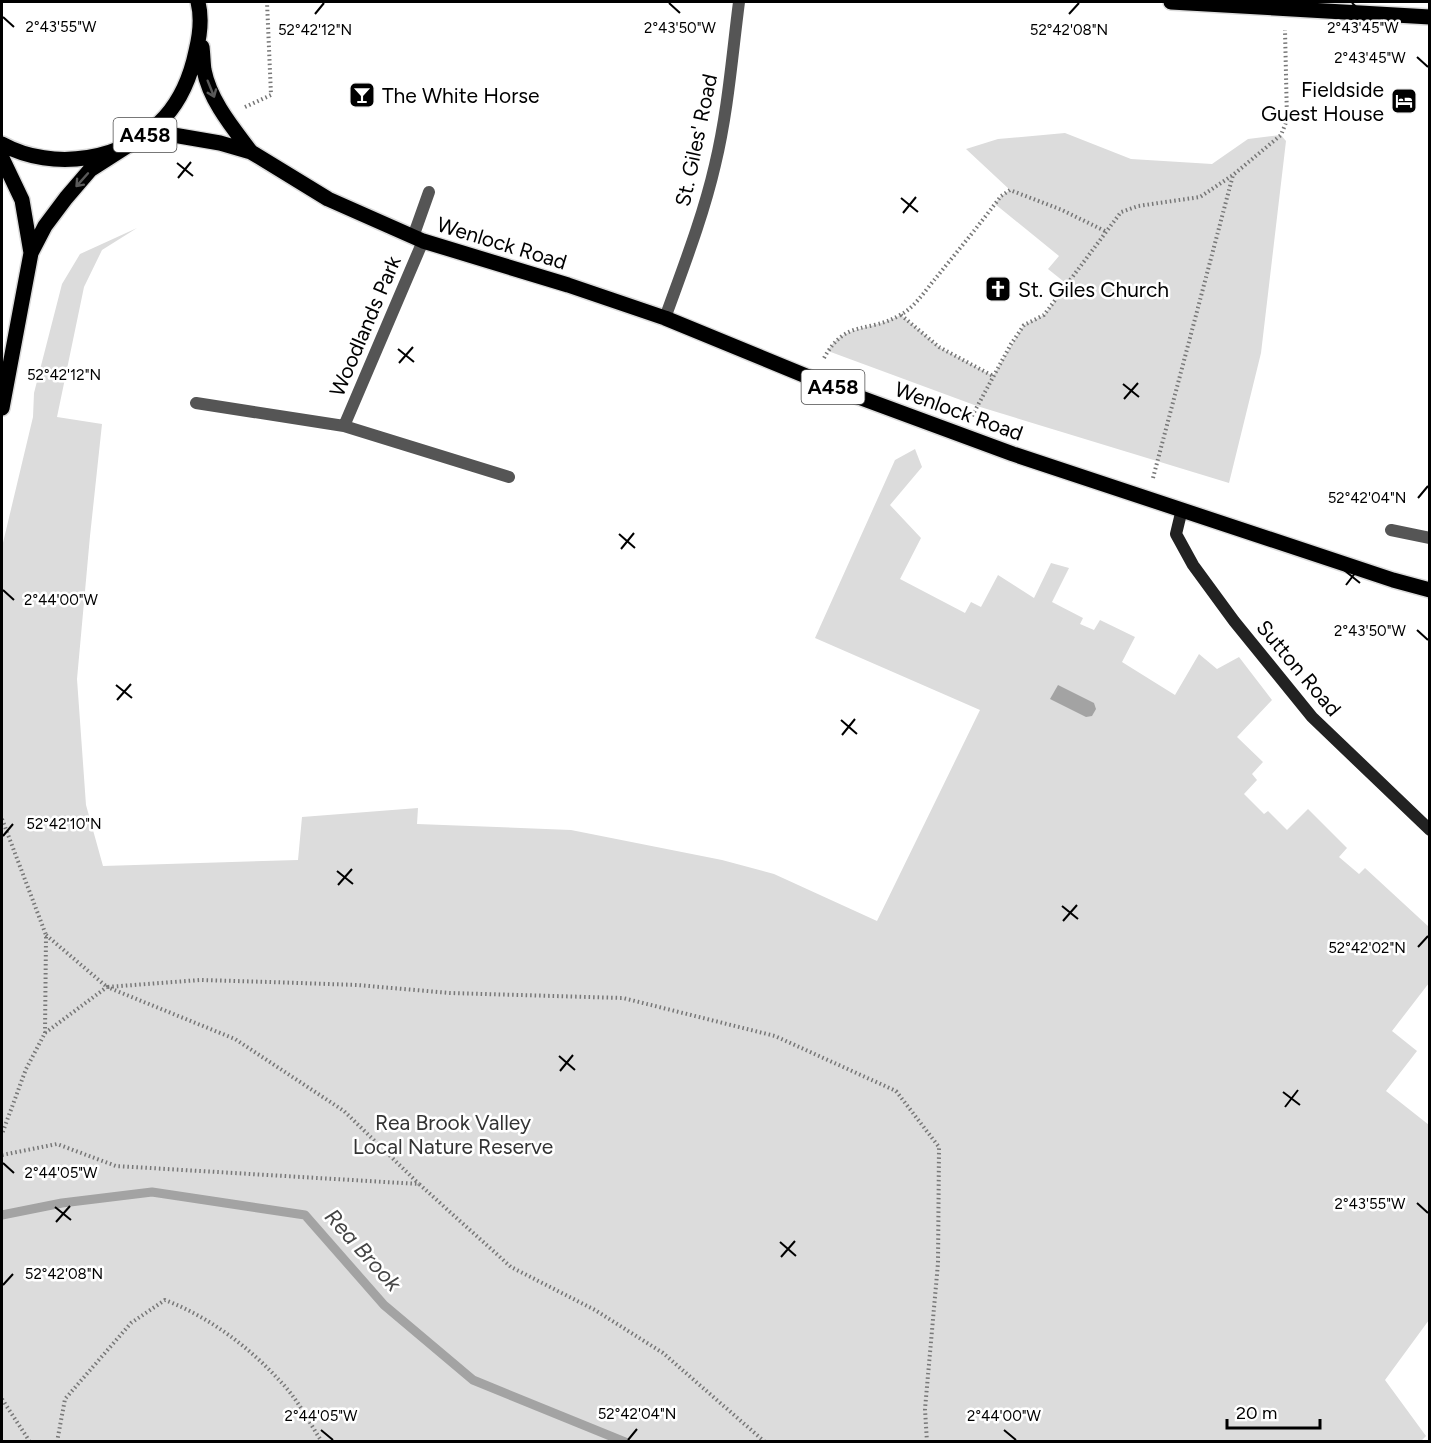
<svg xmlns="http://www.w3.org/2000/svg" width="1431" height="1443" font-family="Figtree,sans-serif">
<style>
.green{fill:#dcdcdc}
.water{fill:#a3a3a3}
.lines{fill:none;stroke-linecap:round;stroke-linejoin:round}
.stream{stroke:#a3a3a3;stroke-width:9}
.primary-casing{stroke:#dbdbdb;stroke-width:18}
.path{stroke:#777;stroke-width:4;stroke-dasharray:1.5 3;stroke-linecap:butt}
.lane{stroke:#555;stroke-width:12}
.street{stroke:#555;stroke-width:12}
.secondary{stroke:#222;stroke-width:12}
.primary{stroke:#000;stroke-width:15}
.oneway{stroke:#595959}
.ticks{fill:none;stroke:#000;stroke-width:2}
.labels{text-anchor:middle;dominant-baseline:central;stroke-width:5;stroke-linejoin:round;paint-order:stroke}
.shield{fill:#fff;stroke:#4c4c4c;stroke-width:1.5}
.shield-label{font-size:20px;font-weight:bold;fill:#000}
.poi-label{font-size:21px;fill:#000;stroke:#fff;text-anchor:start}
.street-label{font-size:21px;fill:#000;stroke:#fff}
.park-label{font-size:21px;fill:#333;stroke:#fff}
.water-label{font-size:22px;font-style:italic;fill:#444;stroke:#fff}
.ticks-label{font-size:15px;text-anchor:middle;fill:#000;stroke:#fff;stroke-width:5;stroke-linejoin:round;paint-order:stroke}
</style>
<rect width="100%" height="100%" fill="#fff"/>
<!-- green -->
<path class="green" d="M 1065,133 L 1131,159 L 1212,164 L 1248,139 L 1281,135 L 1286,141 L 1261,353 L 1229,483 L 977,406 L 828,351 C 839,331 858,330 878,324 C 886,322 894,318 901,315 L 939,347 L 993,376 L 1024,325 L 1044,315 L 1068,285 L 1048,269 L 1059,256 L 995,204 L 1001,196 L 1010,190 L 966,149 L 998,139 Z
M 137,228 L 102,250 L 84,287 L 57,417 L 102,424 L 90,536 L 77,679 L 86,805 L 103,866 L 298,860 L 302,817 L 418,808 L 417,824 L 571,830 L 722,860 L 774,874 L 877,921 L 980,710 L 815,638 L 895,460 L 915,449 L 922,467 L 890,505 L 921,538 L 900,579 L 965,613 L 971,602 L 981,607 L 998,575 L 1034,598 L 1051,563 L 1069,568 L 1052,602 L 1083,618 L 1080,624 L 1094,630 L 1100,620 L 1135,637 L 1122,662 L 1175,695 L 1199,654 L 1217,669 L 1239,657 L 1272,700 L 1237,737 L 1263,762 L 1252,774 L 1257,780 L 1244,794 L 1264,814 L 1268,811 L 1287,830 L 1308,809 L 1347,848 L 1339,857 L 1359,874 L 1365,868 L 1429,927 L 1429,983 L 1392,1031 L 1417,1051 L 1386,1091 L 1429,1125 L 1429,1320 L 1385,1380 L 1426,1436 L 1421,1441 L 2,1442 L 2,547 L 33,417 L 34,393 L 62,284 L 80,254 Z"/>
<!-- water -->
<path class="water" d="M 1058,685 L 1094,703 L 1096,709 L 1092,716 L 1086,717 L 1050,699 Z"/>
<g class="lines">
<!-- stream -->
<path class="stream" d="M 2,1215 L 62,1203 L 152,1192 L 305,1215 L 384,1305 L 473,1380 L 625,1442"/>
<!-- primary casing -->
<g class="primary-casing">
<path id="primary" d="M 1171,2 L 1430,17
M 202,47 C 203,55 203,63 204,70 C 210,101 233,128 251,152
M 150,131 L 220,143 L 251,152 L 328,199 L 423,241 L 568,285 L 665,318 L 845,392 L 1013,454 L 1393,580 L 1430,590
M 2,144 C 53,172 126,161 165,117 C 182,98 191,75 196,51 C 200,35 202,18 198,2
M 2,158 L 22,200 L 31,253
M 2,408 L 31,253 L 45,226 L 66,198 L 90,170 L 129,145"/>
</g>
<!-- path -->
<path class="path" d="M 245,107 L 271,95 L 267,2
M 901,315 L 939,347 L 993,376
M 824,358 C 846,318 868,334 900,315 C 914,308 925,291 935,279 C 957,252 980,224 1001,196 L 1010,190 L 1062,210 L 1107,232
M 972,416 L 1011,344 L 1024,325 L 1044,315 L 1121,212 L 1138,206 L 1200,197 L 1233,175 L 1281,135 L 1287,120 L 1285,30
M 1153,478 L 1233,175
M 2,819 L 46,935 L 45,1033 L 26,1069 L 2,1134
M 46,935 L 107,987 L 200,980 L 270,982 L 357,985 L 450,993 L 623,998 L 775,1036 L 896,1091 L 939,1147 L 938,1263 L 925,1409 L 927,1442
M 45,1033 L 107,987 L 235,1039 L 344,1111 L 419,1184
M 2,1155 L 57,1144 L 116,1166 L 419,1184 L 511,1267 L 595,1310 L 663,1353 L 765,1442
M 2,1399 L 30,1442
M 57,1442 L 65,1399 L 131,1323 L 165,1300 C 209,1317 248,1346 280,1381 C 297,1398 309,1422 322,1442"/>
<!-- lane -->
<path class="lane" d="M 413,237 L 429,192"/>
<!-- street -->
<path class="street" d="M 665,318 C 683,268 703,217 715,165 C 728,111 732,56 739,2
M 196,403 L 344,426 L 509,477
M 344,426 L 423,241
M 1391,530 L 1430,538"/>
<!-- secondary -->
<path class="secondary" d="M 1182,509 L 1176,534 L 1193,565 L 1234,621 L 1312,717 L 1430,830"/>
<!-- primary -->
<use href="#primary" class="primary"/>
</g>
<!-- one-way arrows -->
<defs><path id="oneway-shaft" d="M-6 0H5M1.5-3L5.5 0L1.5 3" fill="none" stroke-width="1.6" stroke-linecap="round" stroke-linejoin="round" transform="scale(1.5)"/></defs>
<g class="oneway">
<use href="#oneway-shaft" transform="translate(211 89) rotate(68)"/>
<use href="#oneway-shaft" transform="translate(82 180) rotate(132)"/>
</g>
<!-- ticks -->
<path class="ticks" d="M 669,3 L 680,13M 1352,3 L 1363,13M 315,14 L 324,3M 1069,14 L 1079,3M 3,17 L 14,27M 1417,57 L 1428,67M 177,163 L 193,176M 178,178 L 191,162M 901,198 L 918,212M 903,213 L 916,197M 398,349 L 414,362M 399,363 L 413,347M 1123,384 L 1139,397M 3,386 L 13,375M 1124,399 L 1138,383M 1418,498 L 1428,486M 619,534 L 635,548M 621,549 L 634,533M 1344,570 L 1360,583M 1346,585 L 1359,568M 3,590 L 14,600M 1417,630 L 1428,640M 116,685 L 132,698M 117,700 L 131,684M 841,720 L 857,734M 842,735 L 855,719M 3,836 L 13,824M 337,871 L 353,884M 338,885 L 352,869M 1062,906 L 1078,919M 1063,921 L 1077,905M 1418,947 L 1428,936M 559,1056 L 575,1070M 560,1071 L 573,1055M 1283,1092 L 1300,1105M 1285,1107 L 1298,1090M 3,1163 L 14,1173M 1417,1203 L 1428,1213M 55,1207 L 71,1220M 56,1222 L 70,1206M 780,1242 L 796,1256M 781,1257 L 795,1241M 3,1285 L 13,1274M 321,1430 L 333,1440M 1004,1430 L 1016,1440M 628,1440 L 637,1429"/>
<!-- icons -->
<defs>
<g id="bar-square" transform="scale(1.35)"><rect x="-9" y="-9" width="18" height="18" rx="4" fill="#000" stroke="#fff"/><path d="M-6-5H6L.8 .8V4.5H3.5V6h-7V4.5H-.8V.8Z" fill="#fff"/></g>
<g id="hotel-square" transform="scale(1.35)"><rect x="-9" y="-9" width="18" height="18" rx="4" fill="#000" stroke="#fff"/><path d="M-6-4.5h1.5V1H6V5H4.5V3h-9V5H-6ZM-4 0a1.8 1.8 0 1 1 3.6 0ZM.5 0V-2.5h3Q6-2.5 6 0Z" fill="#fff"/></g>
<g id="church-square" transform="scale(1.35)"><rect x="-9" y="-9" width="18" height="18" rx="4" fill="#000" stroke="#fff"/><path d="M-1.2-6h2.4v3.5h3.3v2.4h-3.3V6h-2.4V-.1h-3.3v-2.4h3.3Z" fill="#fff"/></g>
</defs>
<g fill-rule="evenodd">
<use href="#bar-square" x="362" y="95"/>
<use href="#hotel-square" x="1404" y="101"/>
<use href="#church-square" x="998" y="289"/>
</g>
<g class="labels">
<!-- shield labels -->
<g class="shield">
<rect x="113.5" y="118" width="63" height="34" rx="4.5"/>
<rect x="801.5" y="370" width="63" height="34" rx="4.5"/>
</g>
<g class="shield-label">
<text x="145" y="135">A458</text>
<text x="833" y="387">A458</text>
</g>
<!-- poi labels -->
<g class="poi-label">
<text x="1384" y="89" text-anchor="end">Fieldside<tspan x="1384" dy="24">Guest House</tspan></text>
<text x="382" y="95">The White Horse</text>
<text x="1018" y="289">St. Giles Church</text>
</g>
<!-- street labels -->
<g class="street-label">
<text transform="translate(696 140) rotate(-78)">St. Giles' Road</text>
<text transform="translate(502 243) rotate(17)">Wenlock Road</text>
<text transform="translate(365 326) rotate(-67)">Woodlands Park</text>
<text transform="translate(959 411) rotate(20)">Wenlock Road</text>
<text transform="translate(1299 668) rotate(50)">Sutton Road</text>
</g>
<!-- park labels -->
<g class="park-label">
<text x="453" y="1122">Rea Brook Valley<tspan x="453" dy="24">Local Nature Reserve</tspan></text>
</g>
<!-- water labels -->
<g class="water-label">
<text transform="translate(363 1250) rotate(48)">Rea Brook</text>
</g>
</g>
<g class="ticks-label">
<text x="61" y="32">2°43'55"W</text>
<text x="680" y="33">2°43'50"W</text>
<text x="1363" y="33">2°43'45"W</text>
<text x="315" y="35">52°42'12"N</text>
<text x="1069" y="35">52°42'08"N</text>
<text x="1370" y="63">2°43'45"W</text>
<text x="64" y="380">52°42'12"N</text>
<text x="1367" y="503">52°42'04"N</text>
<text x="61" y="605">2°44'00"W</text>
<text x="1370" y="636">2°43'50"W</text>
<text x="64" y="829">52°42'10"N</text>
<text x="1367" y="953">52°42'02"N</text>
<text x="61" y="1178">2°44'05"W</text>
<text x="1370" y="1209">2°43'55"W</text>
<text x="64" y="1279">52°42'08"N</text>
<text x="637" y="1419">52°42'04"N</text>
<text x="321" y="1421">2°44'05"W</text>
<text x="1004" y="1421">2°44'00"W</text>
</g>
<!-- border -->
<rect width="1431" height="1443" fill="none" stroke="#000000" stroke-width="6"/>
<!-- scale -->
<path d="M1227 1419v9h93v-9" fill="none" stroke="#000000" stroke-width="3"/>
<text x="1236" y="1419" font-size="18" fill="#000000" stroke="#ffffff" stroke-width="4.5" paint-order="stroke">20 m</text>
</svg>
